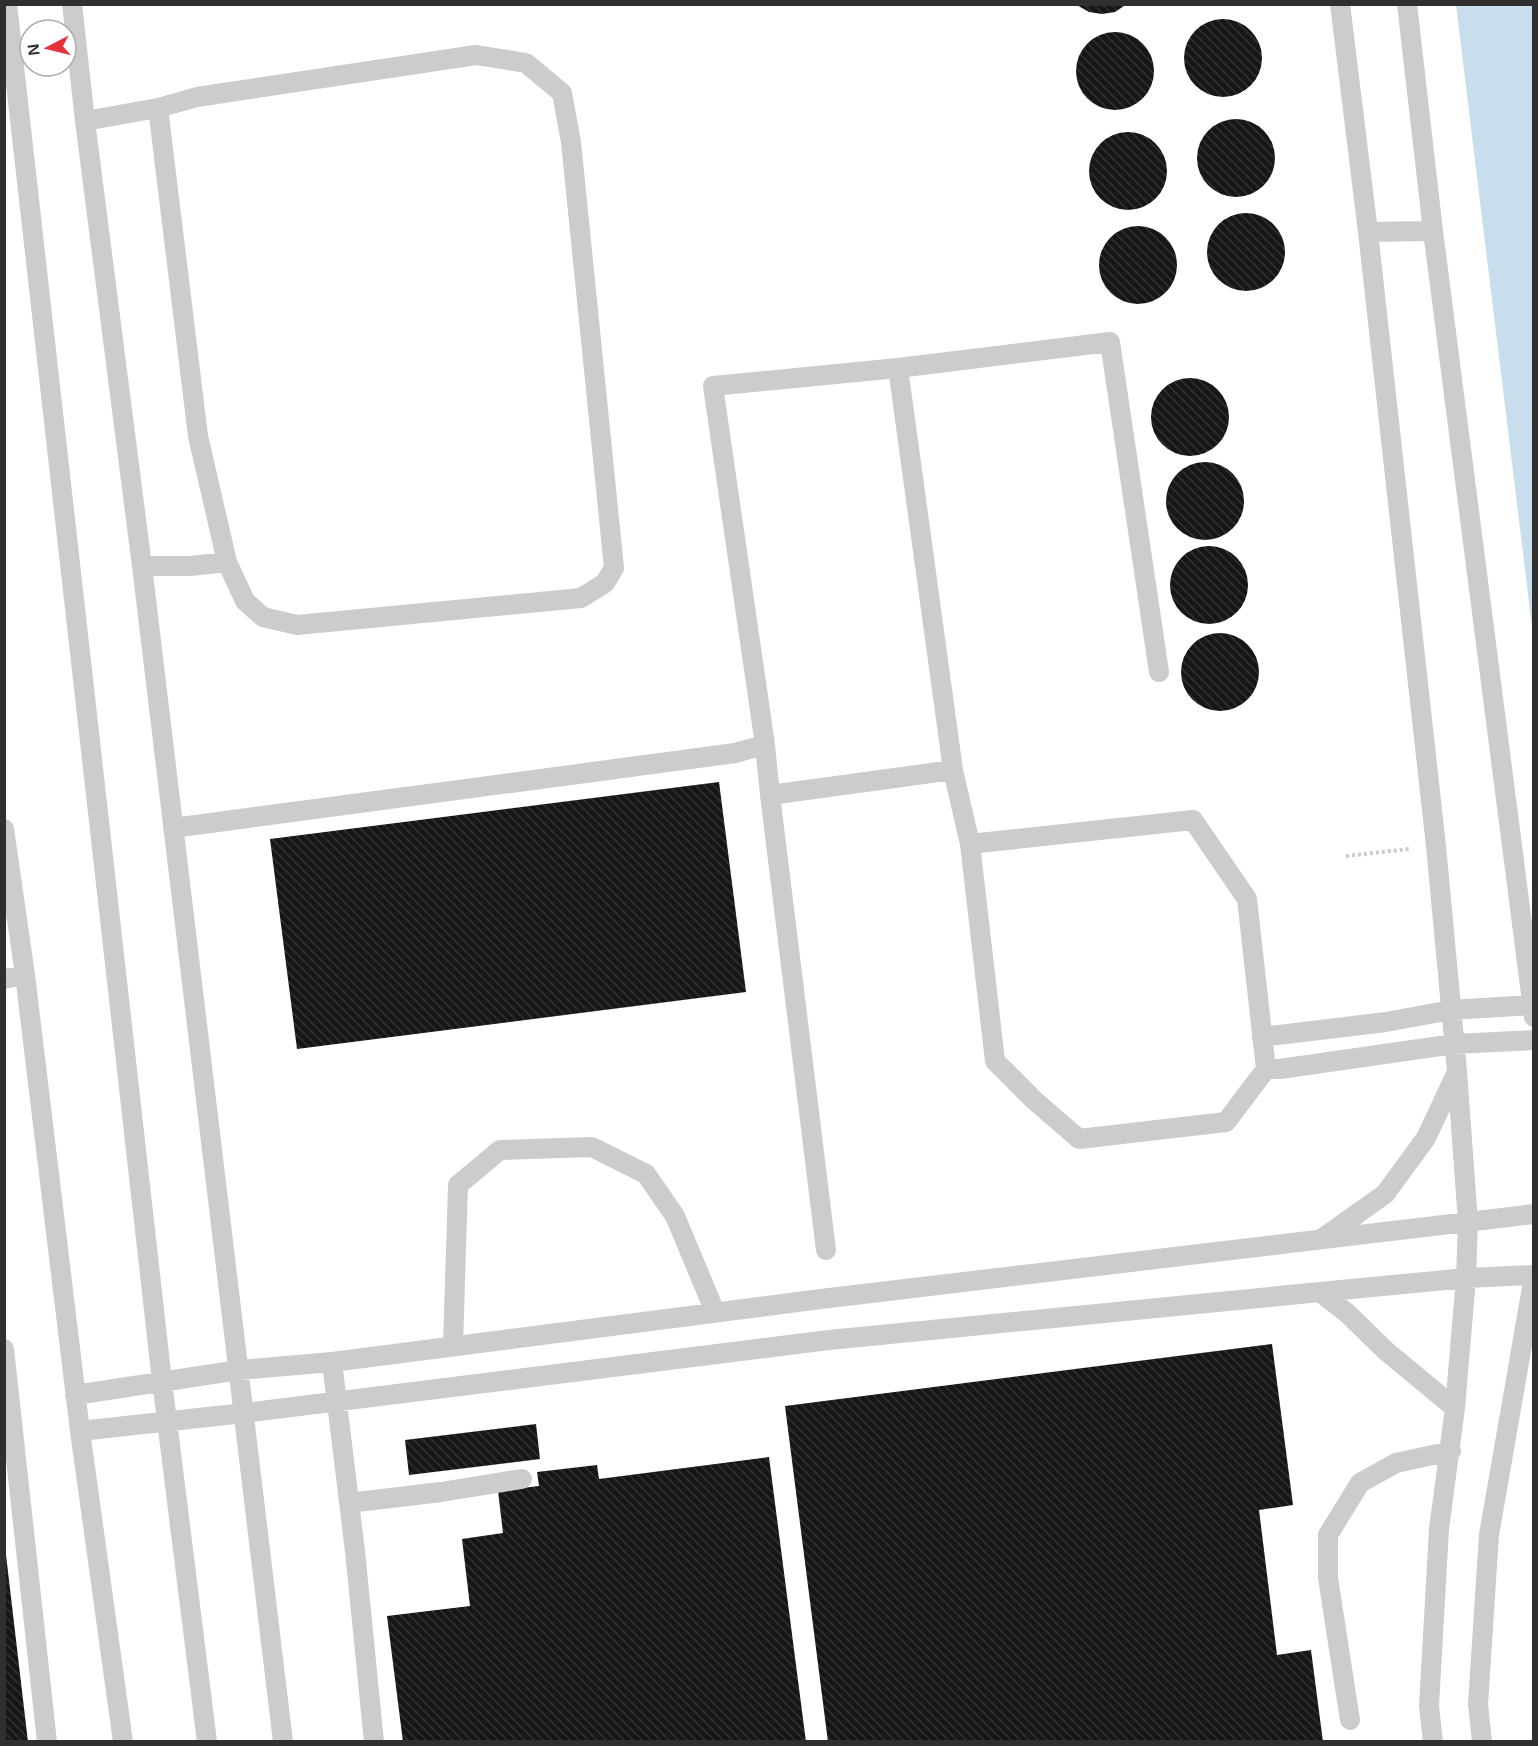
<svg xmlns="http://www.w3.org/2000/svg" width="1538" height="1746" font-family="Helvetica,sans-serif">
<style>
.water{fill:#c9deec}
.building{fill:url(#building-back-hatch)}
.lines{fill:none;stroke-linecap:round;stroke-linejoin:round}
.path{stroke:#ccc;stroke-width:4;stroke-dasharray:3 3;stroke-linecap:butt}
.lane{stroke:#ccc;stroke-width:20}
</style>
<defs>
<pattern id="building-back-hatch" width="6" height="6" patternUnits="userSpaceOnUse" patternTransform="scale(1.5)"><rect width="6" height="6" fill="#161616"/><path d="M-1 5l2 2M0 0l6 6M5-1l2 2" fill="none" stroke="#303030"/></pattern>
</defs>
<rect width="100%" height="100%" fill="#fff"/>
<!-- water -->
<path class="water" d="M 1456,5 L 1533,5 L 1533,635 Z"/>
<!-- building -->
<path class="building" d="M 1075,4 L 1127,4 L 1115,12 L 1102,14 L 1089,12 Z
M1184 58a39 39 0 1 1 78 0a39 39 0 1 1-78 0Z
M1076 71a39 39 0 1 1 78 0a39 39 0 1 1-78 0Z
M1197 158a39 39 0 1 1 78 0a39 39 0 1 1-78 0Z
M1089 171a39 39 0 1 1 78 0a39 39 0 1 1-78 0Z
M1207 252a39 39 0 1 1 78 0a39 39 0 1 1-78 0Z
M1099 265a39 39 0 1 1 78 0a39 39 0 1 1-78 0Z
M1151 417a39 39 0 1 1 78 0a39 39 0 1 1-78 0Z
M1166 501a39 39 0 1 1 78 0a39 39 0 1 1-78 0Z
M1170 585a39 39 0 1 1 78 0a39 39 0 1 1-78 0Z
M1181 672a39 39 0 1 1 78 0a39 39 0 1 1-78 0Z
M 719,782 L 746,992 L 297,1049 L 270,839 Z
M 1272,1344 L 1293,1505 L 1259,1510 L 1277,1655 L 1311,1650 L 1323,1742 L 828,1742 L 785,1406 Z
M 536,1424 L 540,1459 L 409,1475 L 405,1440 Z
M 769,1457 L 806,1742 L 403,1742 L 387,1616 L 470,1606 L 462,1539 L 503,1533 L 498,1491 L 539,1486 L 537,1472 L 597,1465 L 599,1479 Z
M 4,1555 L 6,1555 L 28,1742 L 4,1742 Z"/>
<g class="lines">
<!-- path -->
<path class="path" d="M 1346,856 L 1409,849"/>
<!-- lane -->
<path class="lane" d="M 7,4 L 162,1381 L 207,1742
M 72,4 L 85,121 L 142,566 L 283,1742
M 1340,4 L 1368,232 L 1436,846 L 1457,1071 L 1468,1222 L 1466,1278 L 1455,1408 L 1439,1529 L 1429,1706 L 1433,1742
M 1407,4 L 1433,231 L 1534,1017
M 158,108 L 197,97 L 476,55 L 526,63 L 562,93 L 571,142 L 614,568 L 605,583 L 581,598 L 297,625 L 263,617 L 245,601 L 227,562
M 85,121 L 158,108 L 198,436 L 227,562 L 190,566 L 142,566
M 1368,232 L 1433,231
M 898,368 L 953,770 L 970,844 L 995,1061 L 1034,1100 L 1079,1139 L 1226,1122 L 1266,1069 L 1247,899 L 1193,820 L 970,844
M 770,795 L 953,770
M 173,828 L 735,753 L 765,745
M 4,829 L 25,975 L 80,1431 L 123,1742
M 4,979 L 25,975
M 1262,1037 L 1386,1022 L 1451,1010 L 1532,1005
M 1266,1069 L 1280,1069 L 1454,1044 L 1534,1040
M 1323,1238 L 1385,1194 L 1426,1138 L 1456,1074
M 826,1250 L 770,795 L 765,745 L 713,386 L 898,368 L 1110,342 L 1159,672
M 1320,1292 L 1347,1313 L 1386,1351 L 1455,1408
M 453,1346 L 458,1185 L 500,1150 L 592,1147 L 646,1174 L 675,1216 L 715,1312
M 4,1349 L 47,1742
M 332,1362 L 355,1551 L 374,1742
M 75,1395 L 239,1370 L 332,1362 L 821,1299 L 1534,1214
M 80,1431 L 244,1413 L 829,1340 L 1320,1292 L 1466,1278 L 1534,1275
M 349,1503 L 441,1492 L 522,1479
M 1350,1720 L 1328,1578 L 1328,1535 L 1360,1483 L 1396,1463 L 1451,1451
M 1482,1742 L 1478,1704 L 1489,1535 L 1534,1276"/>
</g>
<!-- border -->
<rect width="1538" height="1746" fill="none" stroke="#2f2f2f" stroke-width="12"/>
<!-- north arrow -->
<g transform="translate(48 48) rotate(263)"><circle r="28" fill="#ffffff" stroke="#acacac" stroke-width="1.5"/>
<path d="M0-4.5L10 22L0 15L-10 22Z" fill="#e5313e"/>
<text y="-9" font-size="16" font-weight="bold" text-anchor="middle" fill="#2f2f2f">N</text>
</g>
</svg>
